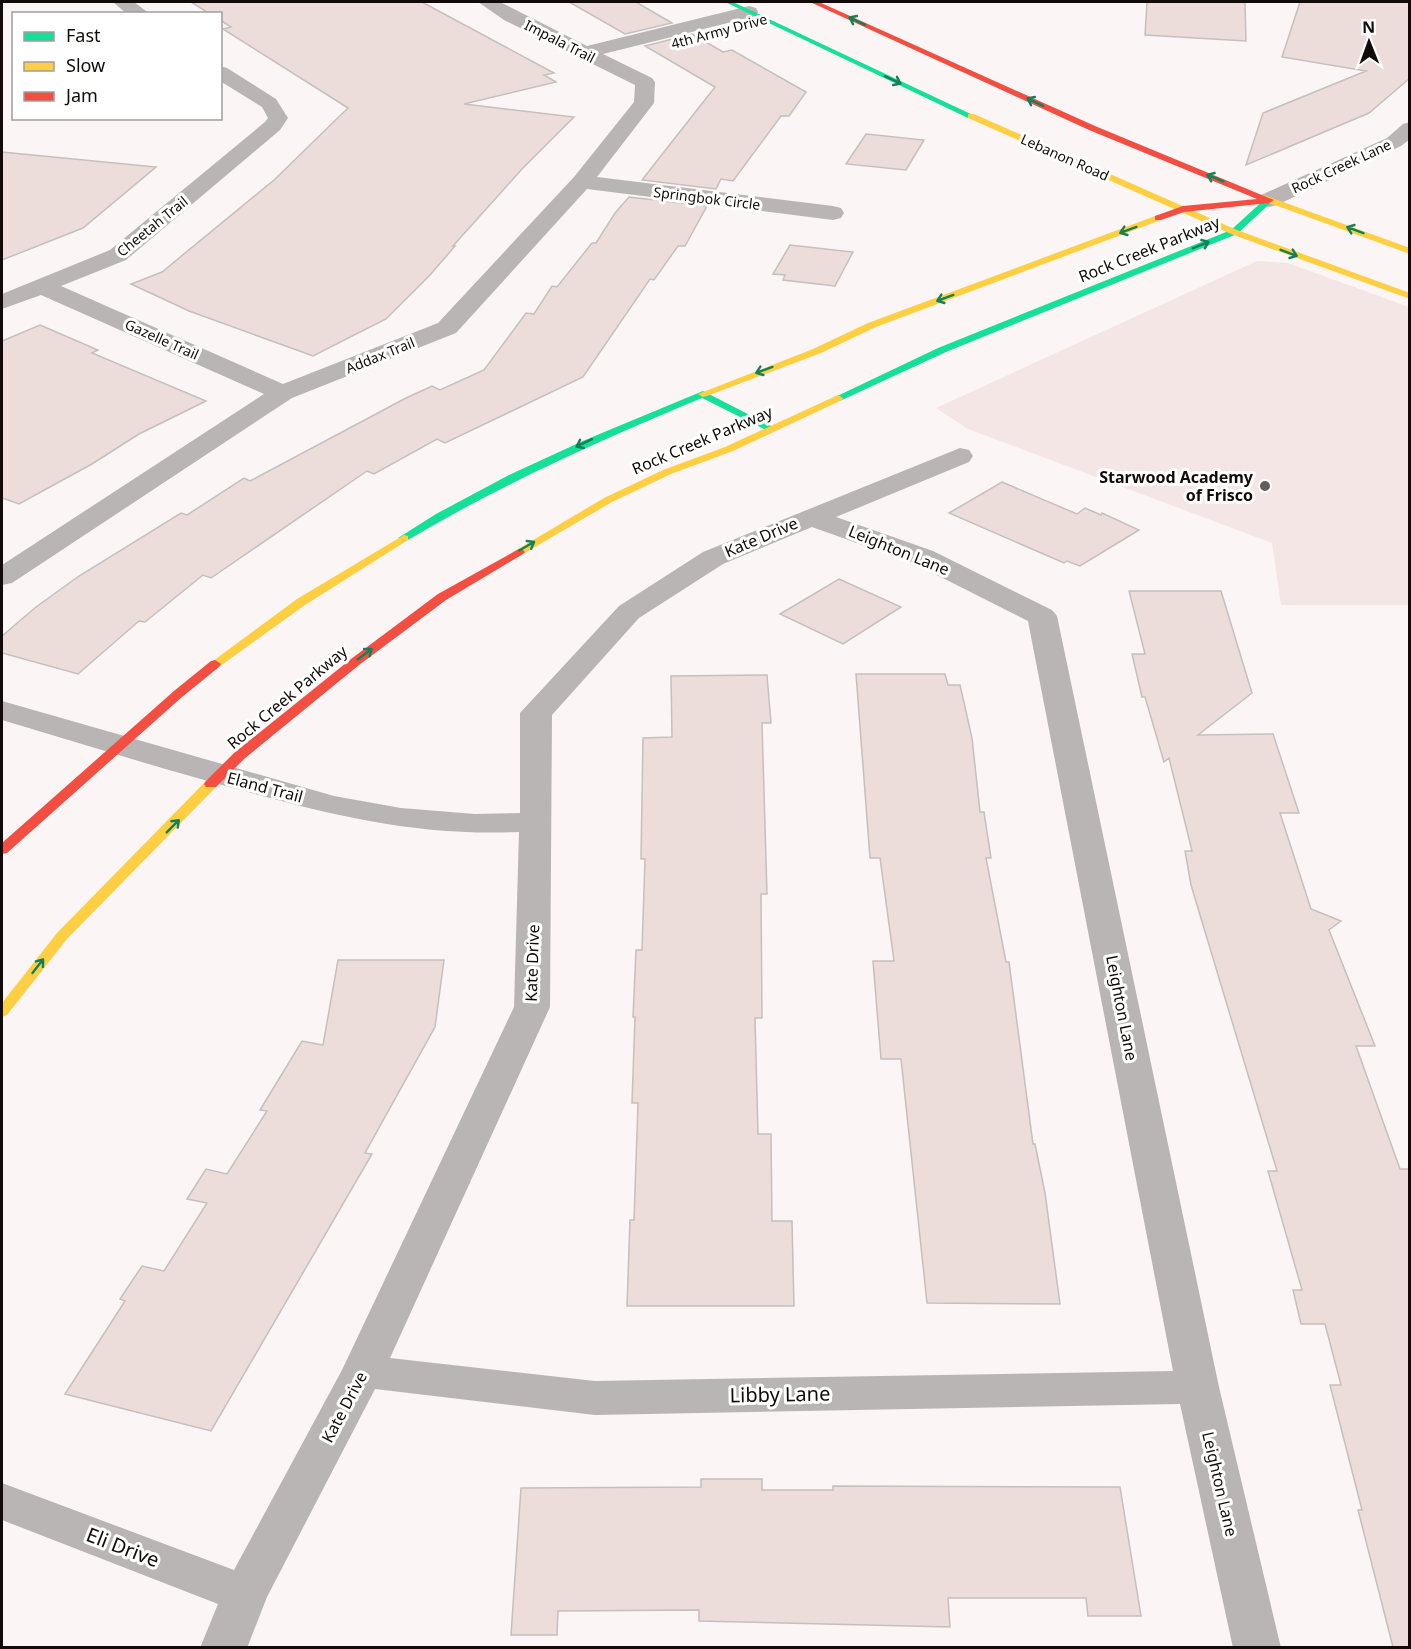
<svg xmlns="http://www.w3.org/2000/svg" width="1411" height="1649" font-family="'Noto Sans',sans-serif">
<style>
.built{fill:#f3e6e4}
.building{fill:#ecddda;stroke:#c5bfbd;stroke-width:1.5}
.lines{fill:none;stroke-linecap:round;stroke-linejoin:round}
.street{fill:#b8b5b4;fill-rule:evenodd}
.fast{fill:#16e098;fill-rule:evenodd}
.slow{fill:#ffcf43;fill-rule:evenodd}
.jam{fill:#f24e42;fill-rule:evenodd}
.oneway{stroke:#148058}
.poi-dot{fill:#645d5c;stroke:#fff;stroke-width:2}
.labels{text-anchor:middle;dominant-baseline:central;stroke-width:6;stroke-linejoin:round;paint-order:stroke}
.far-street-label{font-size:14px;fill:#120b0a;stroke:#fff}
.street-label{font-size:16px;fill:#120b0a;stroke:#fff}
.poi-label{font-size:16px;font-weight:bold;fill:#120b0a;stroke:#fff;text-anchor:end}
.near-street-label{font-size:20px;fill:#120b0a;stroke:#fff}
</style>
<rect width="100%" height="100%" fill="#fbf6f5"/>
<!-- built -->
<path class="built" d="M 1257,261 L 1288,263 L 1409,307 L 1409,605 L 1281,605 L 1272,543 L 968,429 L 936,408 Z"/>
<!-- building -->
<path class="building" d="M 191,2 L 422,2 L 554,73 L 544,75 L 556,82 L 464,104 L 574,117 L 522,169 L 453,246 L 455,246 L 430,275 L 386,319 L 313,356 L 189,311 L 131,284 L 162,272 L 274,180 L 348,108 L 223,29 L 231,27 L 220,20 L 220,14 L 210,14 Z
M 569,2 L 636,2 L 672,23 L 625,34 Z
M 1147,2 L 1245,2 L 1246,41 L 1145,35 Z
M 1300,2 L 1410,2 L 1410,78 L 1369,113 L 1246,165 L 1263,113 L 1366,71 L 1282,57 Z
M 692,34 L 723,52 L 732,50 L 806,92 L 789,116 L 781,116 L 733,181 L 721,179 L 716,189 L 642,180 L 715,87 L 645,46 Z
M 866,134 L 924,140 L 906,170 L 846,164 Z
M 2,152 L 156,167 L 83,228 L 2,260 Z
M 629,197 L 707,206 L 685,246 L 678,246 L 654,280 L 650,279 L 583,377 L 445,443 L 437,439 L 374,474 L 367,471 L 211,578 L 203,575 L 145,622 L 139,621 L 78,674 L 2,653 L 2,636 L 36,607 L 79,576 L 181,513 L 187,515 L 244,478 L 250,481 L 406,398 L 432,386 L 440,390 L 484,370 L 526,313 L 534,314 L 552,286 L 557,287 L 592,243 L 596,243 L 615,213 Z
M 790,245 L 853,252 L 835,286 L 783,280 L 785,275 L 773,274 Z
M 40,325 L 98,350 L 92,353 L 206,401 L 139,434 L 92,464 L 19,504 L 2,498 L 2,341 Z
M 1002,482 L 1077,514 L 1085,508 L 1101,515 L 1102,513 L 1139,530 L 1080,566 L 1067,561 L 1064,563 L 949,513 Z
M 839,579 L 901,607 L 843,644 L 780,614 Z
M 1129,591 L 1221,591 L 1252,693 L 1198,735 L 1273,734 L 1299,813 L 1280,813 L 1311,909 L 1341,921 L 1329,930 L 1375,1046 L 1356,1046 L 1400,1169 L 1410,1169 L 1410,1647 L 1393,1647 L 1358,1510 L 1362,1510 L 1330,1385 L 1341,1385 L 1325,1324 L 1301,1324 L 1293,1290 L 1302,1290 L 1268,1171 L 1277,1171 L 1191,885 L 1185,851 L 1192,851 L 1169,758 L 1164,762 L 1145,697 L 1142,697 L 1132,654 L 1145,654 Z
M 856,674 L 945,674 L 948,685 L 960,685 L 972,738 L 980,812 L 984,812 L 991,858 L 986,858 L 1006,962 L 1009,962 L 1033,1144 L 1035,1144 L 1045,1193 L 1060,1304 L 927,1303 L 901,1059 L 881,1059 L 873,961 L 894,961 L 880,858 L 870,858 Z
M 767,675 L 771,723 L 762,723 L 767,894 L 761,894 L 762,1018 L 755,1018 L 758,1134 L 771,1134 L 772,1221 L 792,1221 L 794,1306 L 627,1306 L 630,1220 L 634,1220 L 638,1103 L 632,1103 L 635,1017 L 633,1017 L 636,950 L 642,950 L 645,859 L 641,859 L 643,738 L 672,737 L 671,676 Z
M 338,960 L 444,960 L 435,1027 L 365,1153 L 372,1154 L 211,1431 L 65,1394 L 125,1301 L 120,1299 L 142,1266 L 164,1271 L 207,1203 L 187,1199 L 206,1169 L 227,1174 L 267,1111 L 260,1110 L 302,1041 L 323,1045 Z
M 701,1479 L 762,1479 L 762,1490 L 833,1490 L 833,1486 L 1120,1487 L 1141,1616 L 1088,1616 L 1086,1598 L 948,1598 L 950,1627 L 699,1621 L 699,1610 L 558,1611 L 557,1635 L 511,1635 L 521,1488 L 701,1487 Z"/>
<g class="lines">
<!-- street -->
<path class="street" d="M 113,2 L 134,2 L 150,14 L 127,14 Z
M 478,2 L 500,2 L 587,46 L 749,6 L 756,8 L 758,12 L 756,16 L 603,54 L 652,78 L 655,82 L 654,103 L 597,177 L 833,206 L 841,208 L 844,213 L 841,218 L 833,220 L 587,189 L 456,333 L 292,398 L 12,583 L 2,585 L 2,565 L 264,394 L 41,295 L 2,309 L 2,294 L 110,250 L 265,122 L 268,118 L 262,107 L 220,81 L 220,66 L 227,68 L 276,99 L 288,118 L 280,130 L 126,260 L 61,286 L 283,384 L 438,323 L 574,177 L 634,102 L 635,85 L 504,20 Z
M 1410,122 L 1410,139 L 1401,146 L 1277,205 L 1269,207 L 1261,205 L 1258,200 L 1261,195 L 1387,138 L 1403,124 Z
M 960,448 L 969,450 L 973,456 L 969,462 L 836,517 L 933,551 L 1052,610 L 1057,616 L 1219,1387 L 1281,1648 L 1233,1648 L 1180,1404 L 595,1415 L 375,1389 L 267,1597 L 247,1648 L 200,1648 L 218,1604 L 2,1520 L 2,1483 L 234,1570 L 342,1370 L 514,1007 L 519,832 C 416,836 335,816 237,789 C 158,768 80,743 2,720 L 2,701 L 334,796 L 401,808 L 475,814 L 520,813 L 520,713 L 619,606 L 703,552 ZM 812,527 L 913,563 L 1028,621 L 1173,1371 L 595,1381 L 390,1358 L 550,1007 L 552,715 L 639,618 L 723,564 Z"/>
<!-- fast -->
<path class="fast" d="M 725,2 L 733,2 L 975,116 L 968,118 Z
M 1266,198 L 1274,200 L 1237,234 L 946,352 L 842,400 L 838,401 L 833,398 L 938,348 L 1231,230 Z
M 703,391 L 777,429 L 776,431 L 768,431 L 702,398 C 601,440 502,484 408,540 L 404,541 L 398,538 L 436,514 L 509,475 L 585,440 Z"/>
<!-- slow -->
<path class="slow" d="M 968,114 L 974,114 L 1237,230 L 1410,293 L 1410,299 L 1231,234 L 968,118 Z
M 1264,195 L 1410,248 L 1410,254 L 1261,200 L 1259,198 Z
M 1158,215 L 1163,218 L 1161,220 L 876,327 L 821,353 L 707,396 L 703,397 L 698,394 L 813,349 L 868,323 Z
M 838,395 L 843,398 L 842,400 L 733,451 L 671,474 L 612,502 L 523,554 L 515,554 L 513,552 L 604,498 L 663,470 L 725,447 Z
M 404,535 L 408,536 L 408,540 L 305,605 L 219,667 L 211,667 L 209,664 L 297,599 Z
M 211,780 L 218,784 L 216,787 L 67,939 L 7,1015 L 2,1017 L 2,1003 L 57,933 L 206,781 Z"/>
<!-- jam -->
<path class="jam" d="M 810,2 L 819,2 L 1095,126 L 1274,200 L 1269,203 L 1184,212 L 1161,220 L 1155,220 L 1155,216 L 1183,206 L 1257,199 L 1089,130 Z
M 519,549 L 523,550 L 525,552 L 523,554 L 446,600 L 359,665 L 244,759 L 216,787 L 206,787 L 204,784 L 206,781 L 234,753 L 351,659 L 438,594 Z
M 215,660 L 221,664 L 219,667 L 182,697 L 7,853 L 2,854 L 2,843 L 174,691 L 211,661 Z"/>
</g>
<!-- one-way arrows -->
<defs><path id="oneway-shaft" d="M-6 0H5M1.5-3L5.5 0L1.5 3" fill="none" stroke-width="1.6" stroke-linecap="round" stroke-linejoin="round" transform="scale(1.5)"/></defs>
<g class="oneway">
<use href="#oneway-shaft" transform="translate(857 21) rotate(-155)"/>
<use href="#oneway-shaft" transform="translate(893 80) rotate(25)"/>
<use href="#oneway-shaft" transform="translate(1035 102) rotate(-155)"/>
<use href="#oneway-shaft" transform="translate(1215 178) rotate(-158)"/>
<use href="#oneway-shaft" transform="translate(1128 230) rotate(160)"/>
<use href="#oneway-shaft" transform="translate(1355 230) rotate(-159)"/>
<use href="#oneway-shaft" transform="translate(1201 245) rotate(-22)"/>
<use href="#oneway-shaft" transform="translate(1289 253) rotate(21)"/>
<use href="#oneway-shaft" transform="translate(945 298) rotate(160)"/>
<use href="#oneway-shaft" transform="translate(764 370) rotate(160)"/>
<use href="#oneway-shaft" transform="translate(584 443) rotate(155)"/>
<use href="#oneway-shaft" transform="translate(527 546) rotate(-30)"/>
<use href="#oneway-shaft" transform="translate(365 654) rotate(-37)"/>
<use href="#oneway-shaft" transform="translate(173 826) rotate(-45)"/>
<use href="#oneway-shaft" transform="translate(38 966) rotate(-52)"/>
</g>
<!-- markers -->
<circle class="poi-dot" cx="1265" cy="486" r="6"/>
<g class="labels">
<!-- far-street labels -->
<g class="far-street-label">
<text transform="translate(719 31) rotate(-15)">4th Army Drive</text>
<text transform="translate(560 41) rotate(27)">Impala Trail</text>
<text transform="translate(1065 157) rotate(24)">Lebanon Road</text>
<text transform="translate(1341 166) rotate(-25)">Rock Creek Lane</text>
<text transform="translate(707 198) rotate(7)">Springbok Circle</text>
<text transform="translate(152 226) rotate(-39)">Cheetah Trail</text>
<text transform="translate(162 339) rotate(24)">Gazelle Trail</text>
<text transform="translate(380 355) rotate(-22)">Addax Trail</text>
</g>
<!-- street labels -->
<g class="street-label">
<text transform="translate(1149 249) rotate(-22)">Rock Creek Parkway</text>
<text transform="translate(702 440) rotate(-23)">Rock Creek Parkway</text>
<text transform="translate(761 537) rotate(-23)">Kate Drive</text>
<text transform="translate(899 550) rotate(22)">Leighton Lane</text>
<text transform="translate(287 697) rotate(-40)">Rock Creek Parkway</text>
<text transform="translate(265 787) rotate(15)">Eland Trail</text>
<text transform="translate(532 963) rotate(-88)">Kate Drive</text>
<text transform="translate(1122 1008) rotate(79)">Leighton Lane</text>
<text transform="translate(344 1407) rotate(-62)">Kate Drive</text>
<text transform="translate(1220 1484) rotate(77)">Leighton Lane</text>
</g>
<!-- poi labels -->
<g class="poi-label">
<text x="1253" y="477">Starwood Academy<tspan x="1253" dy="18">of Frisco</tspan></text>
</g>
<!-- near-street labels -->
<g class="near-street-label">
<text transform="translate(780 1394) rotate(-1)">Libby Lane</text>
<text transform="translate(123 1547) rotate(21)">Eli Drive</text>
</g>
</g>
<!-- border -->
<rect width="1411" height="1649" fill="none" stroke="#120b0a" stroke-width="6"/>
<!-- legend -->
<rect x="12" y="12" width="210" height="108" fill="#ffffff" stroke="#a09d9d" stroke-width="1.5"/>
<rect x="24" y="32" width="30" height="9" fill="#16e098" stroke="#a09d9d" stroke-width="1.5"/>
<text x="66" y="42" font-size="18" fill="#120b0a">Fast</text>
<rect x="24" y="62" width="30" height="9" fill="#ffcf43" stroke="#a09d9d" stroke-width="1.5"/>
<text x="66" y="72" font-size="18" fill="#120b0a">Slow</text>
<rect x="24" y="92" width="30" height="9" fill="#f24e42" stroke="#a09d9d" stroke-width="1.5"/>
<text x="66" y="102" font-size="18" fill="#120b0a">Jam</text>
<!-- north arrow -->
<g transform="translate(1369 42) rotate(359)" stroke="#ffffff" stroke-width="4.5" paint-order="stroke">
<path d="M0-4.5L10 22L0 15L-10 22Z" fill="#120b0a"/>
<text y="-9" font-size="16" font-weight="bold" text-anchor="middle" fill="#120b0a">N</text>
</g>
</svg>
